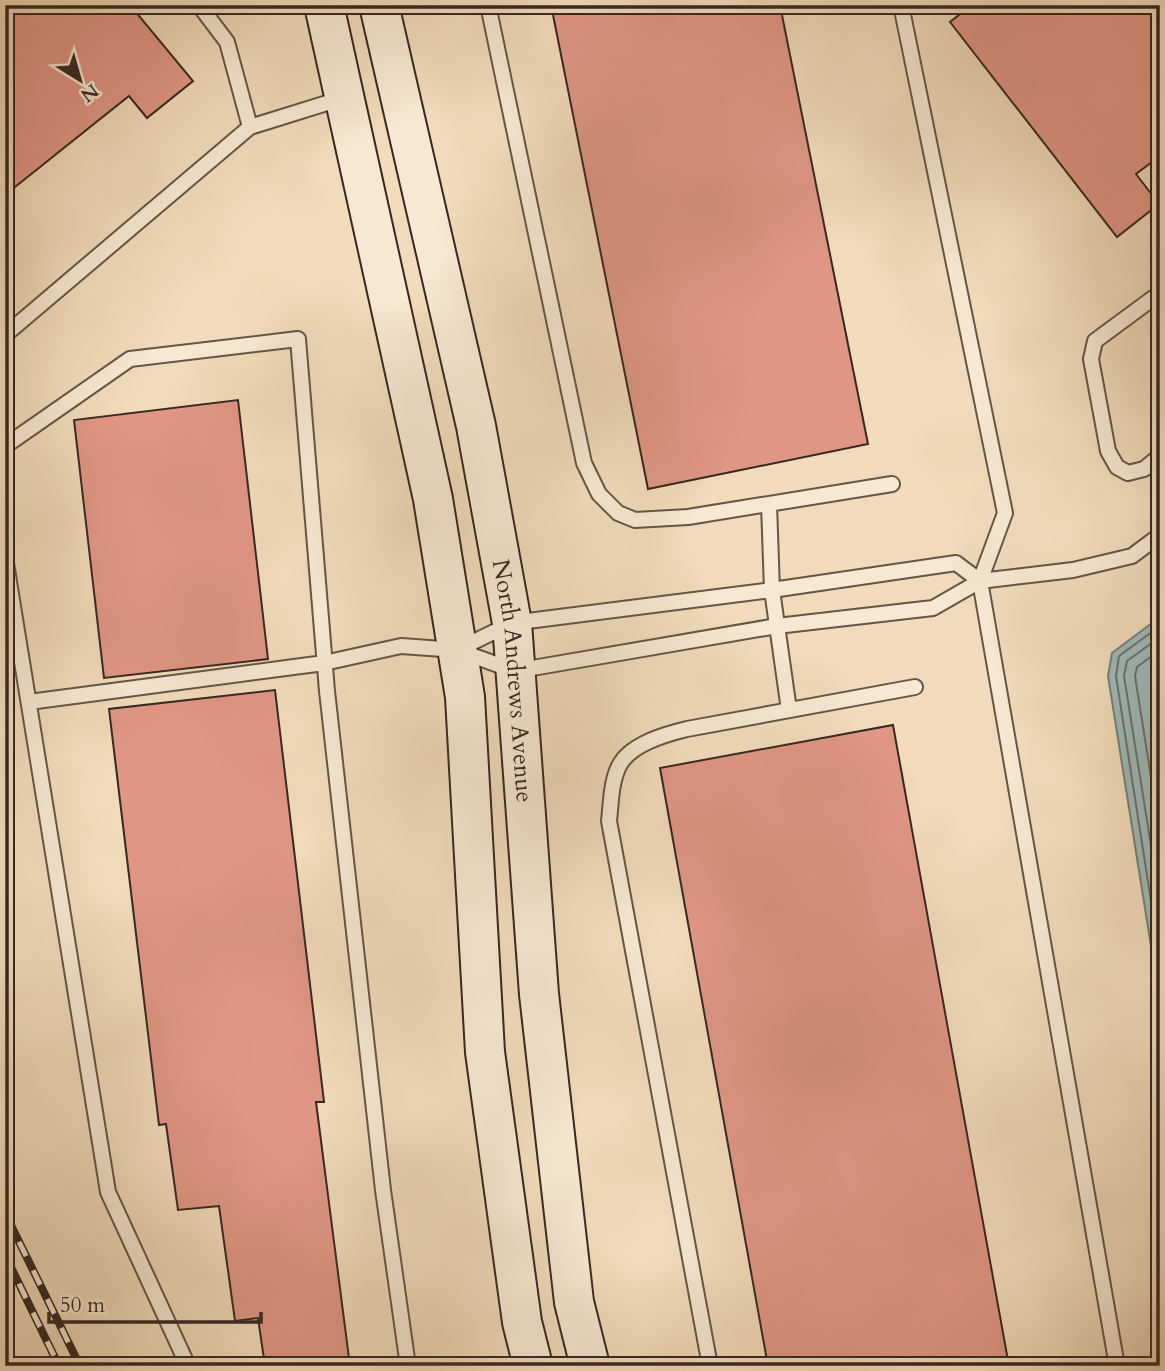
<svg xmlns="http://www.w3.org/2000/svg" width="1165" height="1371" font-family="Cardo,serif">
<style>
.water{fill:#9db9b8;stroke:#747f7c;stroke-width:2}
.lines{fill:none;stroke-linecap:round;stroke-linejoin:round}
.shore{stroke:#6a706d;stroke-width:2}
.building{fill:#e09684;stroke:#362822;stroke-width:2}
.lane-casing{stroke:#655548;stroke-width:18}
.secondary-casing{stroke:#362822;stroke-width:42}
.lane{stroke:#f6e8d2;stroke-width:14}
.secondary{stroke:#f6e8d2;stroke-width:38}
.rail-casing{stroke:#362822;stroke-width:8}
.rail{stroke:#f6e8d2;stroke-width:5;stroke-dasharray:16;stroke-linecap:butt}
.labels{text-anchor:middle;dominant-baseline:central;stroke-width:5;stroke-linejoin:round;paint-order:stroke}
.street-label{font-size:24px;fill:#362822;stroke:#f6e8d2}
</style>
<rect width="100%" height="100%" fill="#f1dbba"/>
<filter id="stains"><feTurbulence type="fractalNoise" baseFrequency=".00286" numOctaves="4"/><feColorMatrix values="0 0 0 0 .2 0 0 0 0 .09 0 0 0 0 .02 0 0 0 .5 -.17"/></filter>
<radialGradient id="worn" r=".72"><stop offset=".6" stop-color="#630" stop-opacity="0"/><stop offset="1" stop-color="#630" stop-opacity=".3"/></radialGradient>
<!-- water -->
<path class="water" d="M 1160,617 L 1160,992 L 1158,990 L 1108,676 L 1112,653 Z"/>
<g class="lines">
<!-- shore -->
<path class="shore" d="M 1160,626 L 1119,656 L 1116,676 L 1160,959
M 1160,637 L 1127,661 L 1124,676 L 1160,902
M 1160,650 L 1137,667 L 1135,676 L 1160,834"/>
</g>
<!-- building -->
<path class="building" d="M 5,5 L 130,5 L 193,81 L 147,118 L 129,96 L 5,195 Z
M 551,5 L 780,5 L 868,444 L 648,489 Z
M 972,5 L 1160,5 L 1160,156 L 1136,174 L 1159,204 L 1117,237 L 950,22 Z
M 238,400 L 268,659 L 104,678 L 74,420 Z
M 275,690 L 324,1102 L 316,1102 L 350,1366 L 265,1366 L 258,1318 L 235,1321 L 219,1206 L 178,1210 L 166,1124 L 159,1125 L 109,709 Z
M 893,725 L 1009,1366 L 768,1366 L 660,768 Z"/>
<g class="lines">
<!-- lane casing -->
<g class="lane-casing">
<path id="lane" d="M 199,5 L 227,42 L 250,127
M 488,5 L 584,463 L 599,494 L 618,513 L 635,520 L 688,517 L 892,484
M 901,5 L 1005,513 L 980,581 L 1117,1366
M 1160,293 L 1095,341 L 1091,359 L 1108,451 L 1117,467 L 1128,473 L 1144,469 L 1160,456
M 5,335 L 250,127 L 343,98
M 5,446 L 130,359 L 298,339 L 327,691 L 383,1190 L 408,1366
M 769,504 L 772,590 L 789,710
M 5,557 L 108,1192 L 188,1366
M 459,649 L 512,623 L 772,590 L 956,563 L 980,581
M 29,702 L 324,663 L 401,646 L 457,650 L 515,671 L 777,626 L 933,608 L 980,581 L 1073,570 L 1132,556 L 1160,535
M 710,1366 L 609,821 C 611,803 611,782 619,766 C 630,744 666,734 687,729 L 915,687"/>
</g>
<!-- secondary casing -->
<g class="secondary-casing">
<g id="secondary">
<path d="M 324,5 L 433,499 L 465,697 L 485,1052 L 522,1322 L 533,1366"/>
<path id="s1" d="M 379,5 L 476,426 L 512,623 L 539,994 L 574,1302 L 590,1366"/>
</g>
</g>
<!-- lane -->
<use href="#lane" class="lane"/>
<!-- secondary -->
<use href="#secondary" class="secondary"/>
<!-- rail casing -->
<g class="rail-casing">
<path id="rail" d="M 5,1213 L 80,1366
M 5,1255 L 59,1366"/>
</g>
<!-- rail -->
<use href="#rail" class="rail"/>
</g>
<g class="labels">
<!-- street labels -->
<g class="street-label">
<text stroke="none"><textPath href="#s1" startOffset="690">North Andrews Avenue</textPath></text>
</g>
</g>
<!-- margin -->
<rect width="1165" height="1371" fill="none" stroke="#f1dbba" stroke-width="28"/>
<rect x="7" y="7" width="1151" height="1357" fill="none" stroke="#362822" stroke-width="3.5"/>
<rect x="14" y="14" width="1137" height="1343" fill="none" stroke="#362822" stroke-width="2"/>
<!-- north arrow -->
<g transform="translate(80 80) rotate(143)" stroke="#f6e8d2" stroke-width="5" paint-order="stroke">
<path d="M0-5L12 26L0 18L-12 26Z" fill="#362822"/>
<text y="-10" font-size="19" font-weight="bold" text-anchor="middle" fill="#362822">N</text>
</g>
<!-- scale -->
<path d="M49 1312v10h212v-10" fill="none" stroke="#362822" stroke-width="3.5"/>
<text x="60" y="1312" font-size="21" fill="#362822" stroke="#f6e8d2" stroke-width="5" paint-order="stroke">50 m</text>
<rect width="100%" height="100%" filter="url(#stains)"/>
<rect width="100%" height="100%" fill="url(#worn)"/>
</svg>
